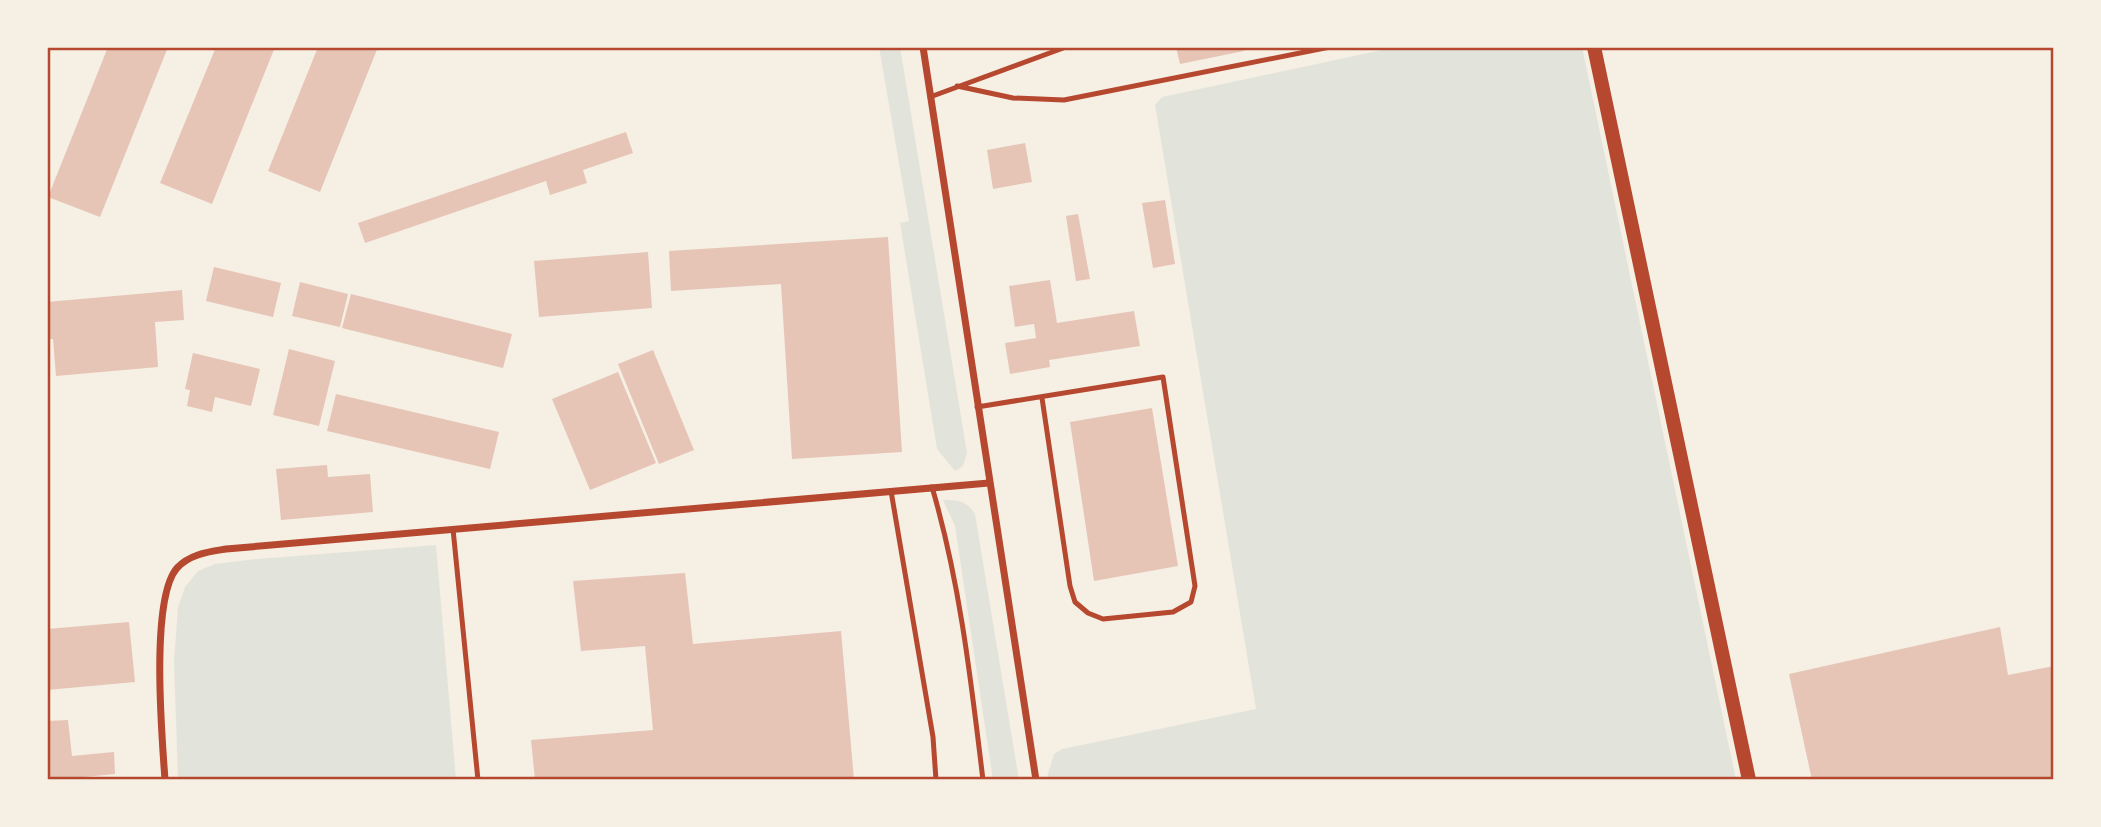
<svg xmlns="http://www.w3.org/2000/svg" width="2101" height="827" font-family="'Sofia Sans Condensed',sans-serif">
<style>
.green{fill:#e2e4dc}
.building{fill:#e6c5b7}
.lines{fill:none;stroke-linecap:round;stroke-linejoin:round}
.service{stroke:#b5482f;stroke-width:5}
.minor{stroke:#b5482f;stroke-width:7}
.secondary{stroke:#b5482f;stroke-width:14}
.neatline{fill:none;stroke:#b5482f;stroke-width:2.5}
</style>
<rect width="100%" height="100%" fill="#f6efe4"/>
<!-- green -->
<path class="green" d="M 879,47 L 900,47 L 967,453 L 963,466 L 955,471 L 937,449 L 900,223 L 909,221 Z
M 1396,47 L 1582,47 L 1736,780 L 1046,780 L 1054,754 L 1062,749 L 1256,709 L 1155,105 L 1162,97 Z
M 943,500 C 959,500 967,501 975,514 L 1019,780 L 993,780 L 955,526 Z
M 436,545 L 456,780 L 178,780 L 174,662 L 178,607 L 185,587 L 198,571 L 215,564 L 257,559 Z"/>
<!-- building -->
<path class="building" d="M 108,47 L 168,47 L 100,217 L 48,197 Z
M 216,47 L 275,47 L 212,204 L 160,183 Z
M 318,47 L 378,47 L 320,192 L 268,171 Z
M 1176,47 L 1243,47 L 1244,51 L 1180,64 Z
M 626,132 L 633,153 L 583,170 L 587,183 L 550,195 L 546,181 L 365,243 L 358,223 Z
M 1025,143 L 1032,182 L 993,189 L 987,150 Z
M 1165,200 L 1175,264 L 1153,268 L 1142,203 Z
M 1078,214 L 1090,279 L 1076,281 L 1066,216 Z
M 888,237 L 902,452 L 792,459 L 781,284 L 671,291 L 669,251 Z
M 648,252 L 652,308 L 539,317 L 534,261 Z
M 214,267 L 281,283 L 273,317 L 206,301 Z
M 1050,280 L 1057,323 L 1134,311 L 1140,346 L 1049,360 L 1050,367 L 1010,374 L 1005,343 L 1036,338 L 1034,324 L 1015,327 L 1009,286 Z
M 300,282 L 348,294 L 340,327 L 292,316 Z
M 182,290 L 184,320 L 155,322 L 158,367 L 56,376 L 53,339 L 47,339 L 47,302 Z
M 351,294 L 512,334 L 503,368 L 342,328 Z
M 289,349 L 335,361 L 319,426 L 273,415 Z
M 653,350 L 694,450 L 659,464 L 618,364 Z
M 193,353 L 260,369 L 251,406 L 215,397 L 212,412 L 187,406 L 190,390 L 185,389 Z
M 618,372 L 656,463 L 590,490 L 552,399 Z
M 336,394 L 499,432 L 490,469 L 327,431 Z
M 1152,408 L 1178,566 L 1094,581 L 1070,422 Z
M 327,465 L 328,477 L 370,474 L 373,512 L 281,520 L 276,469 Z
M 685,573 L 693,644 L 841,631 L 854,780 L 535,780 L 531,740 L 653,730 L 645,646 L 581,651 L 573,581 Z
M 129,622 L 135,682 L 47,690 L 47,629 Z
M 2000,627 L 2008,675 L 2054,666 L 2054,780 L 1812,780 L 1789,674 Z
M 68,720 L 72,756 L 114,752 L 115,774 L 74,778 L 74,780 L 47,780 L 47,721 Z"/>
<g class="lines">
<!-- service -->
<path class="service" d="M 957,86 L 1013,98 L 1064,100 L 1330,47
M 930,97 L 1066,47
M 977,407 L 1163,377 L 1195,586 L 1191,602 L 1173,612 L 1103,619 L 1088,613 L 1075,602 L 1070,586 L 1042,398
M 932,487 C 960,582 971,681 983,780
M 891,491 L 933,737 L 936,780
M 453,529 L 478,780"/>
<!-- minor -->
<path class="minor" d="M 923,47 L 1036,780
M 165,780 C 162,737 150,599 177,568 C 190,554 208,552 226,549 L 989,483"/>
<!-- secondary -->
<path class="secondary" d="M 1594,47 L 1749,780"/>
</g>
<!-- border -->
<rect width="2101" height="827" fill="none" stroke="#f6efe4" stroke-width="98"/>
<rect x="49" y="49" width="2003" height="729" class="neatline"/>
</svg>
